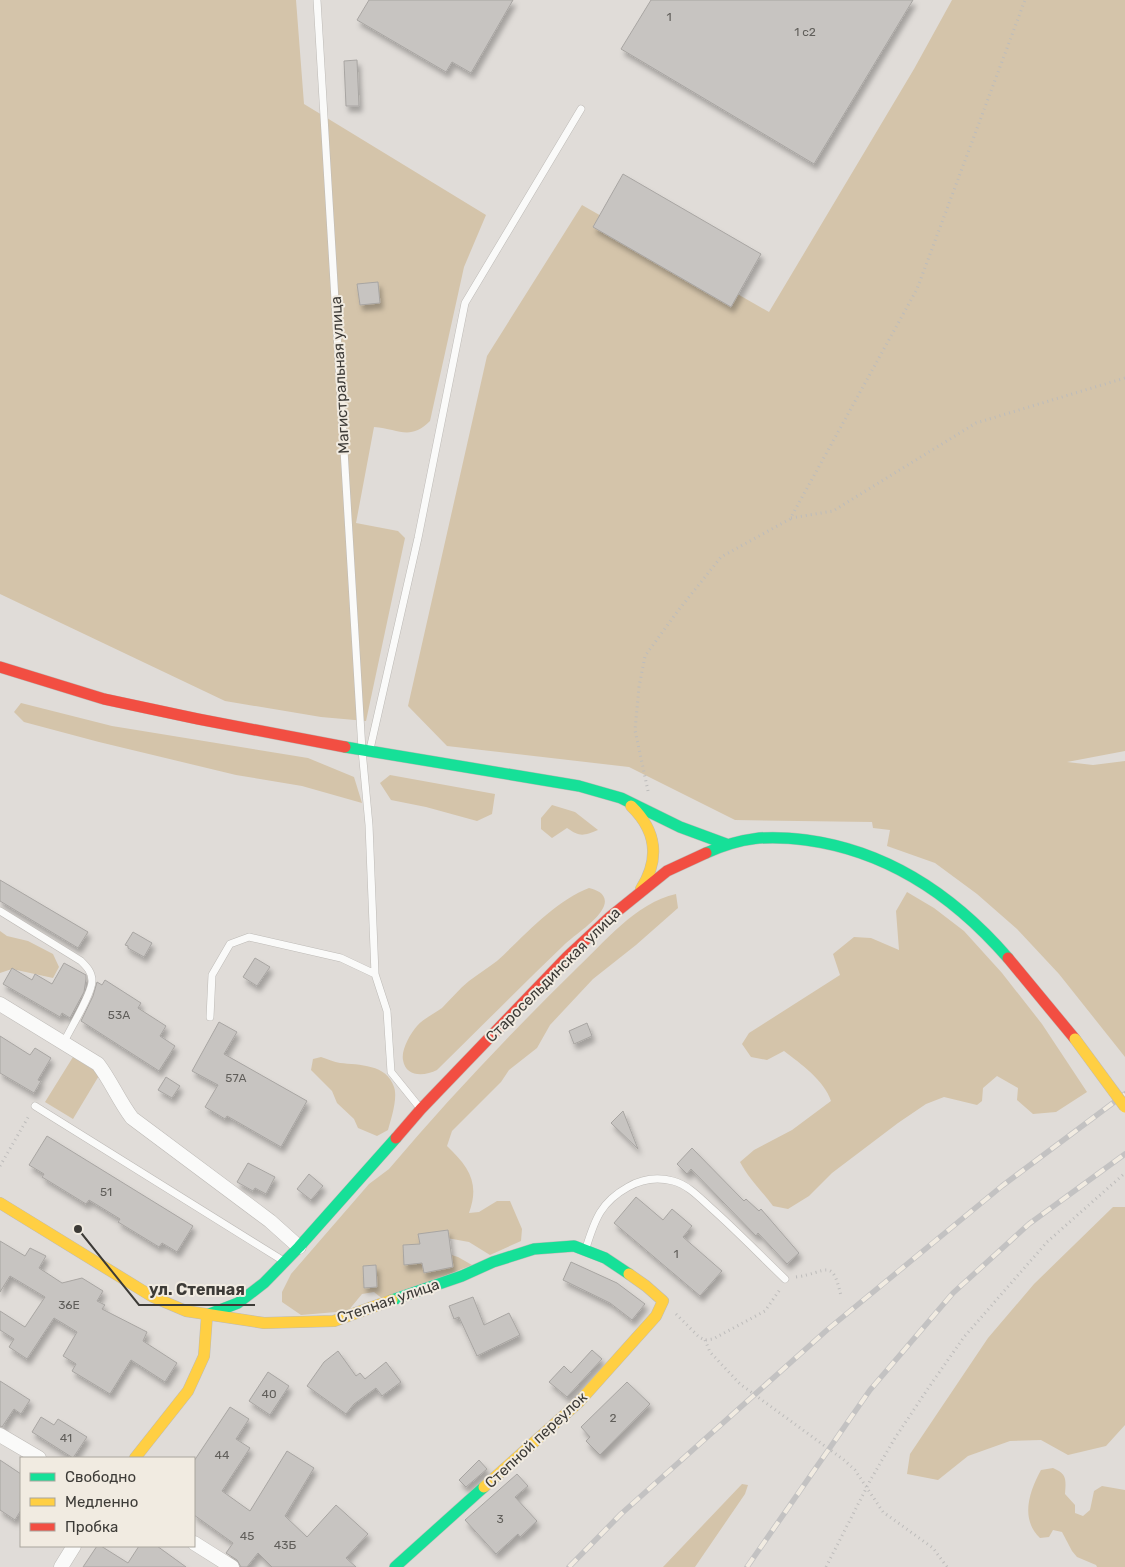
<svg xmlns="http://www.w3.org/2000/svg" width="1125" height="1567" font-family="Rubik,sans-serif">
<style>
.green{fill:#d4c4aa}
.building{fill:#c7c4c1;stroke:#a8a5a2;filter:url(#shadow)}
.lines{fill:none;stroke-linecap:round;stroke-linejoin:round}
.lane-casing{stroke:#bdbab6;stroke-width:8}
.street-casing{stroke:#bdbab6;stroke-width:15}
.fast-casing{stroke:#bdbab6;stroke-width:12}
.slow-casing{stroke:#bdbab6;stroke-width:12}
.jam-casing{stroke:#bdbab6;stroke-width:12}
.path{stroke:#bdbcbb;stroke-width:3;stroke-dasharray:1 4;stroke-linecap:butt}
.lane{stroke:#fafaf9;stroke-width:7}
.street{stroke:#fafaf9;stroke-width:14}
.fast{stroke:#16e098;stroke-width:11}
.slow{stroke:#ffcf43;stroke-width:11}
.jam{stroke:#f24e42;stroke-width:11}
.rail-casing{stroke:#c3c2c2;stroke-width:5.5}
.rail{stroke:#f1ebe1;stroke-width:4;stroke-dasharray:11;stroke-linecap:butt}
.slow-bridge-casing{stroke:#bdbab6;stroke-width:12;stroke-linecap:butt}
.slow-bridge{stroke:#ffcf43;stroke-width:11}
.labels{text-anchor:middle;dominant-baseline:central;stroke-width:4;stroke-linejoin:round;paint-order:stroke}
.number-label{font-size:12px;fill:#605e5a}
.street-label{font-size:15px;fill:#3d3b37;stroke:#f1ebe1}
.leader{fill:none;stroke:#3d3b37;stroke-width:2}
.callout-dot{fill:#3d3b37;stroke:#f1ebe1;stroke-width:2}
.callout-label{font-size:16px;text-anchor:middle;font-weight:bold;fill:#3d3b37;stroke:#f1ebe1;stroke-width:4;stroke-linejoin:round;paint-order:stroke}
</style>
<defs>
<filter id="shadow"><feDropShadow dx="3" dy="5.5" stdDeviation="2.5" flood-color="#0004"/></filter>
</defs>
<rect width="100%" height="100%" fill="#e0dcd8"/>
<!-- green -->
<path class="green" d="M 0,0 L 296,0 L 304,104 L 486,215 L 464,267 L 430,421 C 410,441 399,429 374,427 L 356,523 L 398,531 L 405,538 L 366,721 L 321,717 L 225,701 L 0,594 Z
M 952,0 L 1125,0 L 1125,751 L 1067,762 L 1093,765 L 1125,761 L 1125,1057 L 1059,974 L 1017,929 L 977,894 L 935,863 L 887,846 L 890,830 L 873,828 L 872,822 L 735,820 L 629,767 L 447,746 L 408,706 L 487,356 L 582,205 L 769,312 L 914,69 Z
M 21,703 L 112,726 L 308,758 L 354,777 L 362,803 L 302,786 L 236,775 L 99,742 L 24,722 L 14,712 Z
M 390,775 L 495,794 L 492,814 L 477,821 L 426,807 L 391,800 L 380,783 Z
M 552,805 L 575,812 L 598,830 C 583,836 580,837 567,828 L 552,838 L 541,829 L 541,818 Z
M 589,888 C 598,890 608,895 604,906 C 598,921 575,934 563,946 C 520,987 479,1029 437,1070 C 425,1076 406,1078 403,1060 C 401,1050 410,1034 417,1026 C 424,1018 434,1014 442,1008 C 451,999 459,989 469,981 C 478,974 488,968 497,961 C 523,937 556,900 589,888 Z
M 907,892 L 934,908 L 964,931 L 1002,973 L 1042,1024 L 1087,1092 L 1056,1112 L 1033,1114 L 1017,1100 L 1018,1088 L 997,1076 L 983,1088 L 982,1101 L 977,1105 L 944,1097 L 926,1104 L 898,1123 L 832,1173 L 809,1196 L 788,1209 L 773,1206 C 762,1191 748,1178 740,1162 L 754,1150 L 792,1130 L 831,1101 C 824,1080 801,1064 784,1051 L 767,1060 L 751,1057 L 742,1044 L 749,1033 L 840,975 L 833,954 L 854,937 L 871,938 L 899,950 L 896,911 Z
M 676,894 L 678,908 L 636,945 L 593,979 L 550,1025 L 537,1048 L 509,1070 L 501,1082 L 452,1131 L 447,1146 C 469,1167 480,1183 469,1213 L 479,1212 L 497,1201 L 510,1201 L 522,1229 L 521,1241 L 490,1255 L 469,1242 L 447,1238 L 445,1253 L 458,1257 L 472,1265 L 384,1300 L 374,1292 L 362,1294 L 348,1311 L 301,1315 L 282,1302 L 282,1292 L 291,1274 L 369,1184 L 389,1169 C 447,1100 510,1034 574,971 C 604,943 635,903 676,894 Z
M 0,931 L 7,936 L 28,941 L 53,954 L 59,967 L 53,978 L 12,969 L 0,973 Z
M 73,1057 L 100,1074 L 73,1119 L 45,1102 Z
M 321,1057 C 328,1059 334,1062 340,1063 C 359,1065 387,1064 394,1087 C 398,1098 391,1119 388,1130 L 377,1136 L 358,1128 L 354,1119 L 337,1103 L 332,1091 L 311,1070 L 313,1059 Z
M 1113,1207 L 1125,1207 L 1125,1425 L 1106,1446 L 1068,1455 L 1041,1440 L 1010,1441 L 968,1456 L 938,1480 L 907,1474 L 910,1454 L 988,1338 L 1034,1284 Z
M 1053,1468 C 1067,1474 1066,1479 1065,1494 L 1075,1505 L 1075,1513 L 1083,1516 L 1090,1510 L 1094,1491 L 1102,1486 L 1125,1490 L 1125,1567 L 1097,1567 L 1096,1565 L 1077,1557 L 1072,1551 L 1062,1532 L 1053,1530 L 1049,1537 L 1040,1538 C 1020,1519 1029,1492 1041,1470 Z
M 742,1484 L 748,1485 L 745,1494 L 695,1567 L 663,1567 Z"/>
<!-- building -->
<path class="building" d="M 369,0 L 513,0 L 471,73 L 452,62 L 446,72 L 357,20 Z
M 651,0 L 913,0 L 814,164 L 621,49 Z
M 357,60 L 359,106 L 346,106 L 344,61 Z
M 623,174 L 761,254 L 731,307 L 593,227 Z
M 378,282 L 380,303 L 360,305 L 357,284 Z
M 0,880 L 88,932 L 78,948 L 0,901 Z
M 133,932 L 152,943 L 144,957 L 128,948 L 128,946 L 125,945 Z
M 255,958 L 270,967 L 257,986 L 243,977 Z
M 64,963 L 86,975 L 86,979 L 84,992 L 70,1018 L 62,1013 L 60,1017 L 3,984 L 12,968 L 32,980 L 35,974 L 52,984 Z
M 105,980 L 141,1003 L 138,1008 L 166,1026 L 160,1036 L 175,1046 L 159,1071 L 81,1021 L 93,996 L 97,982 L 102,985 Z
M 219,1022 L 237,1032 L 224,1054 L 307,1101 L 281,1147 L 227,1116 L 225,1119 L 205,1107 L 218,1085 L 192,1071 Z
M 587,1023 L 592,1036 L 574,1044 L 569,1031 Z
M 0,1036 L 30,1055 L 35,1048 L 51,1058 L 38,1080 L 41,1081 L 34,1093 L 0,1073 Z
M 166,1077 L 180,1086 L 172,1098 L 158,1090 Z
M 623,1111 L 638,1149 L 611,1123 Z
M 47,1136 L 193,1226 L 177,1252 L 162,1243 L 159,1247 L 118,1222 L 120,1219 L 89,1200 L 86,1204 L 42,1177 L 44,1174 L 29,1165 Z
M 692,1148 L 744,1201 L 746,1199 L 759,1211 L 761,1209 L 799,1253 L 787,1264 L 758,1233 L 756,1236 L 691,1169 L 687,1174 L 677,1164 Z
M 248,1163 L 275,1177 L 266,1194 L 255,1188 L 253,1191 L 237,1182 Z
M 309,1174 L 323,1186 L 311,1200 L 297,1189 Z
M 636,1197 L 663,1220 L 672,1209 L 692,1226 L 683,1237 L 722,1271 L 700,1296 L 614,1223 Z
M 448,1230 L 453,1267 L 424,1273 L 422,1263 L 404,1265 L 403,1245 L 420,1244 L 418,1234 Z
M 0,1241 L 25,1256 L 30,1248 L 46,1256 L 39,1268 L 62,1283 L 82,1278 L 103,1291 L 97,1301 L 105,1305 L 102,1309 L 147,1332 L 143,1341 L 177,1363 L 165,1382 L 131,1360 L 110,1394 L 72,1371 L 76,1364 L 63,1356 L 77,1332 L 54,1318 L 27,1359 L 9,1347 L 14,1339 L 0,1330 L 0,1311 L 25,1327 L 45,1297 L 10,1276 L 0,1292 Z
M 571,1262 L 617,1283 L 645,1304 L 632,1320 L 610,1303 L 563,1280 Z
M 376,1265 L 377,1287 L 364,1288 L 363,1266 Z
M 473,1297 L 484,1325 L 509,1313 L 520,1335 L 477,1356 L 459,1317 L 454,1319 L 449,1306 Z
M 592,1350 L 602,1359 L 567,1397 L 549,1382 L 564,1366 L 571,1373 Z
M 338,1351 L 356,1376 L 360,1373 L 365,1379 L 386,1362 L 401,1382 L 382,1396 L 376,1388 L 354,1404 L 346,1414 L 307,1386 L 324,1362 Z
M 268,1372 L 289,1386 L 270,1415 L 249,1401 Z
M 0,1381 L 30,1400 L 21,1414 L 14,1409 L 2,1427 L 0,1426 Z
M 627,1382 L 650,1404 L 600,1455 L 586,1441 L 590,1437 L 581,1427 Z
M 230,1407 L 249,1419 L 236,1439 L 250,1448 L 222,1491 L 250,1511 L 287,1451 L 314,1468 L 285,1516 L 307,1537 L 336,1505 L 368,1534 L 346,1558 L 356,1567 L 272,1567 L 258,1553 L 247,1567 L 241,1567 L 237,1560 L 226,1553 L 233,1543 L 194,1515 L 194,1461 Z
M 41,1417 L 54,1425 L 58,1419 L 87,1437 L 73,1458 L 32,1432 Z
M 0,1460 L 21,1474 L 21,1510 L 15,1520 L 0,1510 Z
M 479,1460 L 487,1469 L 466,1487 L 459,1480 Z
M 517,1474 L 528,1486 L 515,1497 L 537,1521 L 520,1537 L 518,1534 L 496,1554 L 465,1520 Z
M 97,1546 L 101,1546 L 128,1563 L 139,1546 L 157,1546 L 186,1567 L 83,1567 Z"/>
<g class="lines">
<!-- lane casing -->
<g class="lane-casing">
<path id="lane" d="M 317,0 L 362,750 L 369,825 L 375,974 L 387,1011 L 391,1072 L 420,1108
M 370,749 L 418,538 L 465,303 L 581,109
M 0,911 L 81,961 C 87,967 92,972 92,981 C 92,994 70,1029 64,1042
M 210,1017 L 212,975 L 230,944 L 249,937 L 341,958 L 375,974
M 35,1106 L 282,1260
M 586,1248 C 595,1219 601,1202 628,1187 C 642,1179 658,1177 673,1181 C 688,1185 699,1197 710,1207 C 736,1230 760,1255 785,1279"/>
</g>
<!-- street casing -->
<g class="street-casing">
<path id="street" d="M 0,1004 L 98,1064 C 111,1081 119,1101 132,1118 L 270,1221 L 299,1247
M 0,1435 L 39,1458
M 194,1543 L 232,1567
M 61,1567 L 74,1546"/>
</g>
<!-- fast casing -->
<g class="fast-casing">
<path id="fast" d="M 345,747 L 579,786 L 621,798 L 680,827 L 726,844
M 706,853 C 742,837 767,835 806,840 C 888,851 955,897 1008,958
M 392,1300 L 462,1276 L 493,1262 L 534,1249 L 574,1246 L 605,1258 L 629,1274
M 207,1315 L 238,1303 L 264,1283 L 299,1247 L 396,1138
M 395,1567 L 484,1487"/>
</g>
<!-- slow casing -->
<g class="slow-casing">
<path id="slow" d="M 631,806 C 657,831 660,859 641,889
M 0,1203 L 153,1297 L 186,1311 L 264,1323 L 334,1321 L 392,1300
M 135,1458 L 188,1391 L 204,1356 L 207,1315
M 484,1487 L 579,1402 L 656,1316 L 663,1301 L 646,1286 L 629,1274"/>
</g>
<!-- jam casing -->
<g class="jam-casing">
<path id="jam" d="M 0,667 L 104,699 L 198,719 L 345,747
M 1008,958 L 1075,1039
M 396,1138 L 421,1109 L 567,957 L 610,917 L 667,871 L 706,853"/>
</g>
<!-- path -->
<path class="path" d="M 791,518 L 833,511 L 976,423 L 1125,378
M 648,791 L 635,730 L 639,687 L 645,656 L 677,612 L 721,557 L 790,519 L 917,289 L 1025,0
M 0,1166 L 30,1114
M 796,1277 C 827,1273 832,1256 841,1296
M 676,1314 L 699,1337 L 705,1340 L 713,1339 L 765,1311 L 781,1288
M 705,1340 L 710,1352 L 740,1384 L 844,1460 L 855,1470 L 883,1512 L 933,1548 L 947,1567
M 826,1567 L 871,1479 L 895,1438 L 929,1387 L 964,1337 L 1047,1242 L 1125,1173"/>
<!-- lane -->
<use href="#lane" class="lane"/>
<!-- street -->
<use href="#street" class="street"/>
<!-- fast -->
<use href="#fast" class="fast"/>
<!-- slow -->
<use href="#slow" class="slow"/>
<!-- jam -->
<use href="#jam" class="jam"/>
<!-- rail casing -->
<g class="rail-casing">
<path id="rail" d="M 569,1567 L 621,1514 L 827,1330 L 1002,1186 L 1125,1094
M 747,1567 L 870,1390 L 953,1293 L 1029,1224 L 1125,1154"/>
</g>
<!-- rail -->
<use href="#rail" class="rail"/>
<!-- slow-bridge casing -->
<g class="slow-bridge-casing">
<path id="slow-bridge" d="M 1075,1039 L 1125,1107"/>
</g>
<!-- slow-bridge -->
<use href="#slow-bridge" class="slow-bridge"/>
</g>
<g class="labels">
<!-- number labels -->
<g class="number-label">
<text x="669" y="17">1</text>
<text x="805" y="32">1 с2</text>
<text x="119" y="1015">53А</text>
<text x="236" y="1078">57А</text>
<text x="106" y="1192">51</text>
<text x="676" y="1254">1</text>
<text x="69" y="1305">36Е</text>
<text x="269" y="1394">40</text>
<text x="613" y="1418">2</text>
<text x="66" y="1438">41</text>
<text x="222" y="1455">44</text>
<text x="500" y="1519">3</text>
<text x="247" y="1536">45</text>
<text x="285" y="1545">43Б</text>
</g>
<!-- street labels -->
<g class="street-label">
<text transform="translate(340 375) rotate(-93)">Магистральная улица</text>
<text transform="translate(553 975) rotate(-45)">Старосельдинская улица</text>
<text transform="translate(388 1301) rotate(-19)">Степная улица</text>
<text transform="translate(536 1440) rotate(-43)">Степной переулок</text>
</g>
</g>
<!-- callouts -->
<path class="leader" d="M78 1229L139 1305H255"/>
<circle class="callout-dot" cx="78" cy="1229" r="5"/>
<g class="callout-label">
<text x="197" y="1295">ул. Степная</text>
</g>
<!-- legend -->
<rect x="20" y="1457" width="175" height="90" fill="#f1ebe1" stroke="#a9a59d"/>
<rect x="30" y="1473" width="25" height="8" fill="#16e098" stroke="#a9a59d"/>
<text x="65" y="1482" font-size="15" fill="#3d3b37">Свободно</text>
<rect x="30" y="1498" width="25" height="8" fill="#ffcf43" stroke="#a9a59d"/>
<text x="65" y="1507" font-size="15" fill="#3d3b37">Медленно</text>
<rect x="30" y="1523" width="25" height="8" fill="#f24e42" stroke="#a9a59d"/>
<text x="65" y="1532" font-size="15" fill="#3d3b37">Пробка</text>
</svg>
